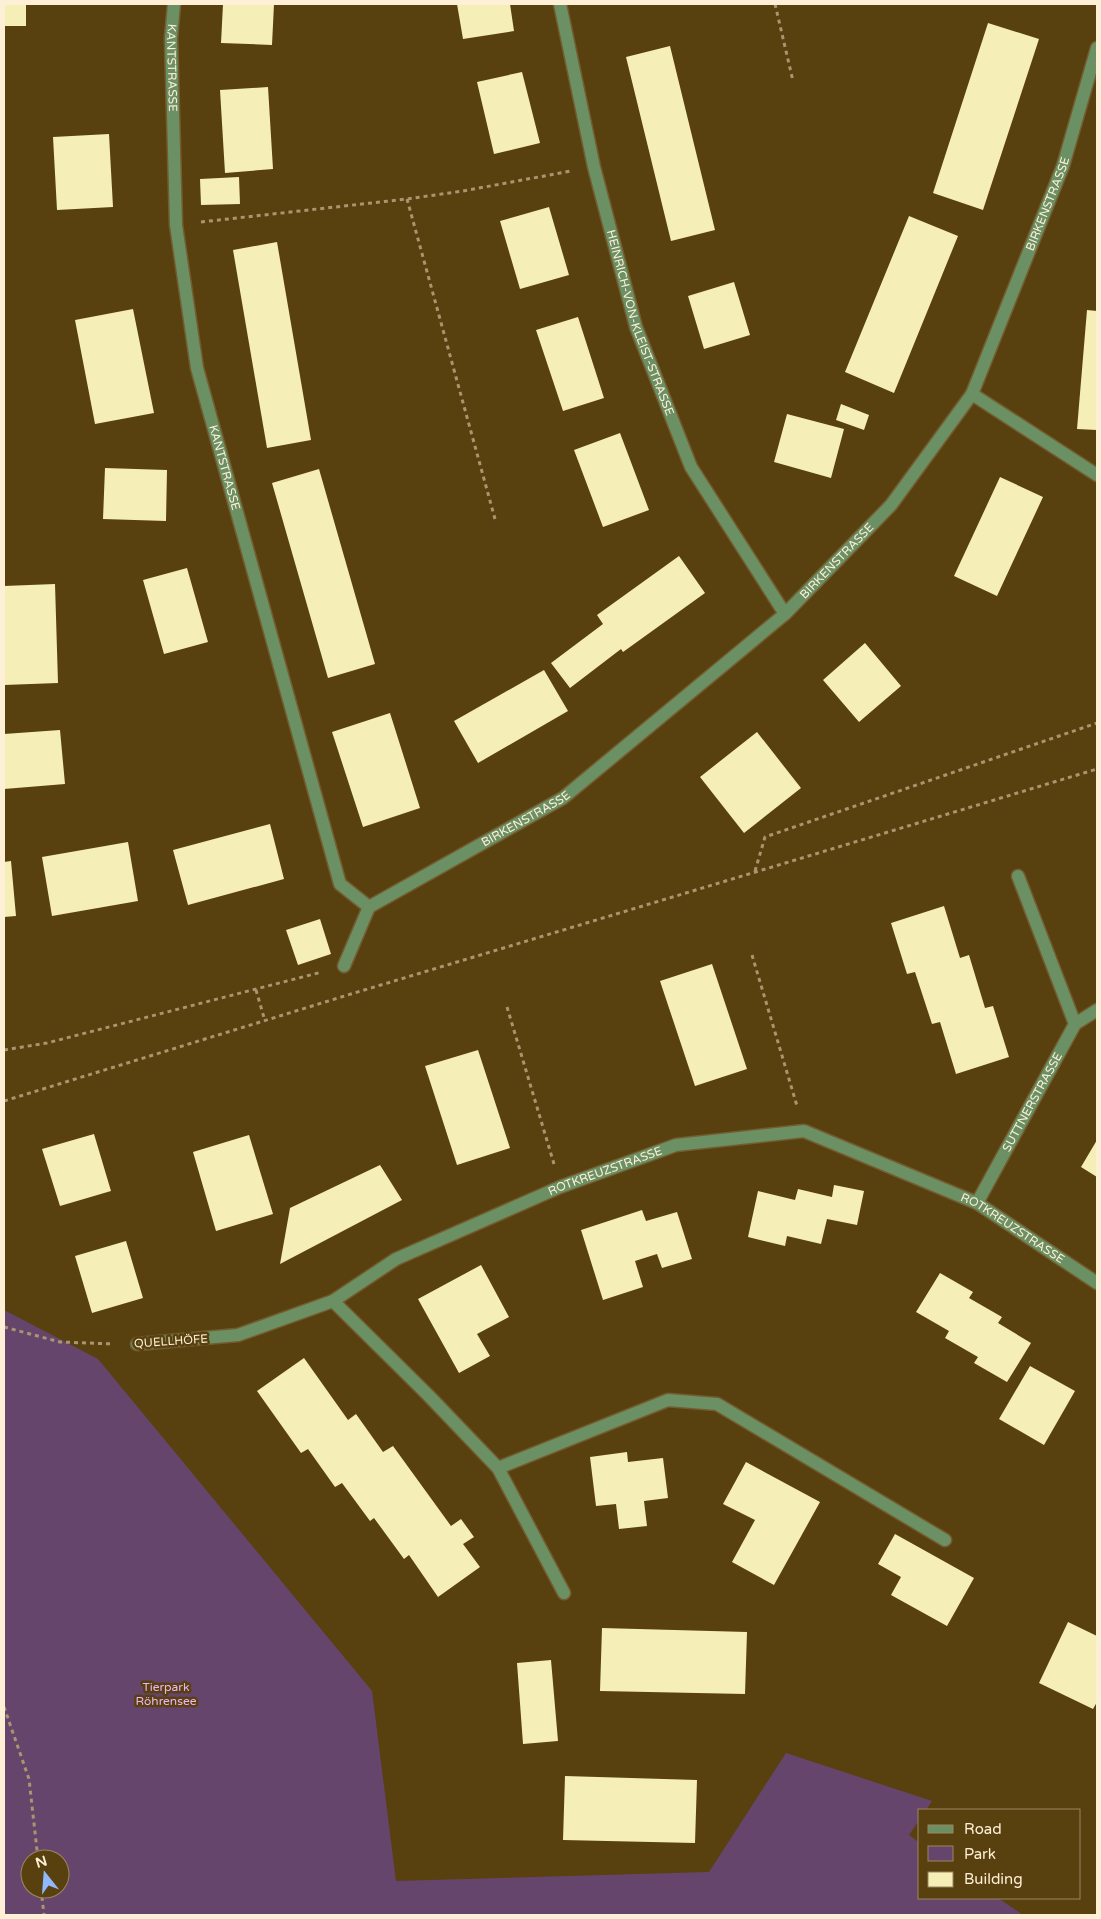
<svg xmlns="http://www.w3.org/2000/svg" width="1101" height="1919" font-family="'Varela Round',sans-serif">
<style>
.green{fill:#66456d;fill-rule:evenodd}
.building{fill:#f6eeb7}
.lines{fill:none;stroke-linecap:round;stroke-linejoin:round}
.minor-casing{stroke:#735c2f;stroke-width:15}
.path{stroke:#a99570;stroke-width:3;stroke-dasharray:4 4;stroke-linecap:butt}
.minor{stroke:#6a9064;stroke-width:12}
.labels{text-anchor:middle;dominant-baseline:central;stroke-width:5;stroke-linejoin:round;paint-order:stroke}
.street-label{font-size:12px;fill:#feefd7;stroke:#59400f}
.park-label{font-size:12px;fill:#eeb3fa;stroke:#59400f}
</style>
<rect width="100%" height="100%" fill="#59400f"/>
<!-- green -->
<path class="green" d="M 4,1310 L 98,1359 L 372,1691 L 396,1881 L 709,1872 L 786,1753 L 932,1801 L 926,1810 L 920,1810 L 920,1819 L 909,1835 L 920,1843 L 920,1898 L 998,1898 L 1023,1915 L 4,1915 ZM 30,1859 L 60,1859 L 60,1889 L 30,1889 Z"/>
<!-- building -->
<path class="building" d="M 4,4 L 26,4 L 26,26 L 4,26 Z
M 223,4 L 274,4 L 272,45 L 221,43 Z
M 457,4 L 510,4 L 514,31 L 463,39 Z
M 988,23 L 1039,39 L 983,210 L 933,193 Z
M 670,46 L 715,230 L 671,241 L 626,57 Z
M 522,72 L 540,143 L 494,154 L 477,82 Z
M 268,87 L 273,169 L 225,173 L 220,90 Z
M 109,134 L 113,207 L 57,210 L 53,137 Z
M 239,177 L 240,204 L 201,205 L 200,179 Z
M 549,207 L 569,275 L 520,289 L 500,221 Z
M 909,216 L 958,236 L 894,393 L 845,372 Z
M 277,242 L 311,440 L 267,448 L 233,250 Z
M 734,282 L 750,335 L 704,349 L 688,296 Z
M 133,309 L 154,413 L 95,424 L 75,320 Z
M 1087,310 L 1097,311 L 1097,430 L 1077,429 Z
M 578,317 L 604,398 L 563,411 L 536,330 Z
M 841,404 L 869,415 L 864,430 L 836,420 Z
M 787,414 L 844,429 L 831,478 L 774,462 Z
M 620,433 L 649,510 L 603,527 L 574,450 Z
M 105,468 L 167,470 L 166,521 L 103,519 Z
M 319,469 L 375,664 L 328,678 L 272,483 Z
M 1000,477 L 1043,497 L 997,596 L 954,576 Z
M 679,556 L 705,593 L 623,652 L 621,649 L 570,688 L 551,663 L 603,624 L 597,615 Z
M 187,568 L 208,642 L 164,654 L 143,580 Z
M 55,584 L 58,683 L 4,685 L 4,586 Z
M 865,643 L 901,686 L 859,722 L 823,680 Z
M 544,670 L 568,711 L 478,763 L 454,721 Z
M 390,713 L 420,808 L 363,827 L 332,732 Z
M 60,730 L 65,784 L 4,789 L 4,734 Z
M 757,732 L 801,788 L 744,833 L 700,777 Z
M 270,824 L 284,879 L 188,905 L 173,850 Z
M 128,842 L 138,901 L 52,916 L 42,857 Z
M 11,861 L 16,916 L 4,917 L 4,862 Z
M 944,906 L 960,958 L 969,955 L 985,1008 L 993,1006 L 1009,1057 L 956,1074 L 940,1022 L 932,1024 L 915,972 L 907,974 L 891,923 Z
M 320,919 L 331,954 L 298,965 L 286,930 Z
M 712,964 L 747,1069 L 695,1086 L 660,981 Z
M 478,1050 L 510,1148 L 457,1165 L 425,1066 Z
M 94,1134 L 111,1191 L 60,1206 L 42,1149 Z
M 249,1135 L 273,1214 L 216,1231 L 193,1152 Z
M 1097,1140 L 1097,1177 L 1081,1167 Z
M 380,1165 L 402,1200 L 280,1264 L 290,1208 Z
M 834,1185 L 864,1191 L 857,1225 L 827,1219 L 821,1244 L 787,1236 L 785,1246 L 748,1237 L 758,1191 L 795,1200 L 798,1189 L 832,1197 Z
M 642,1210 L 646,1221 L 677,1212 L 692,1259 L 662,1268 L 657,1254 L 635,1261 L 643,1287 L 603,1300 L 581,1230 Z
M 126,1241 L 143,1298 L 92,1313 L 75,1256 Z
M 481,1265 L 509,1317 L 477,1334 L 490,1356 L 459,1373 L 418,1299 Z
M 940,1273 L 973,1292 L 969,1298 L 1002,1317 L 998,1323 L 1031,1343 L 1007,1382 L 974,1363 L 978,1357 L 945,1338 L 949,1331 L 916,1312 Z
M 304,1358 L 348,1420 L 356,1414 L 383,1452 L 393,1446 L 451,1526 L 461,1519 L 474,1537 L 463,1544 L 480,1567 L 438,1597 L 409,1555 L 404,1559 L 374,1518 L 370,1521 L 342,1483 L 335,1487 L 308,1449 L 301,1453 L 257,1391 Z
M 1030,1366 L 1075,1391 L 1044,1445 L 999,1419 Z
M 627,1452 L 628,1462 L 663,1458 L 668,1498 L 644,1501 L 647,1526 L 619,1529 L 616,1504 L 596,1506 L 590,1457 Z
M 746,1462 L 820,1502 L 774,1585 L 732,1562 L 755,1520 L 723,1504 Z
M 895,1534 L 974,1578 L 947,1626 L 891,1595 L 901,1577 L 878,1564 Z
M 1068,1622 L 1097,1636 L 1097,1702 L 1093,1709 L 1039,1683 Z
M 602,1628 L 747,1632 L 745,1694 L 600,1691 Z
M 551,1660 L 558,1741 L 523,1744 L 517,1663 Z
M 565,1776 L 697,1780 L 695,1843 L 563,1840 Z"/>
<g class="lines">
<!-- minor casing -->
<g class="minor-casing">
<g id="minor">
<path id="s1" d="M 174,4 L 171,38 L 176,225 L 197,368 L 340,884 L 369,907"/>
<path id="s2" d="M 560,4 L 594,167 L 636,327 L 691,467 L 785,614"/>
<path d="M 972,394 L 1097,475"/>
<path d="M 1018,876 L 1075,1024"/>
<path id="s3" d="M 369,907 L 563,798 L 785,614 L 891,505 L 972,394 L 1063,166 L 1097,48"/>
<path d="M 344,966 L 369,907"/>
<path id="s4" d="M 977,1203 L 1075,1024 L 1097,1010"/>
<path d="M 333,1301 L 429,1396 L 498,1468 L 564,1593"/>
<path id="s5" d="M 137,1344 L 238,1335 L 333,1301 L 396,1259 L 560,1187 L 676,1145 L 804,1131 L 977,1203 L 1097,1283"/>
<path d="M 498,1468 L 668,1400 L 717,1404 L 945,1540"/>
</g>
</g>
<!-- path -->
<path class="path" d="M 775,4 L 793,81
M 407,199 L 495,519
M 201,222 L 407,199 L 463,191 L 571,171
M 755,871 L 765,837 L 1097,723
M 752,955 L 797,1106
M 256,990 L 265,1021
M 507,1007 L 554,1164
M 4,1050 L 47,1043 L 322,972
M 4,1101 L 351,994 L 1097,769
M 4,1327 L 60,1342 L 114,1344
M 4,1707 L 29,1779 L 38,1859
M 41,1889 L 44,1915"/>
<!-- minor -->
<use href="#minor" class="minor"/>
</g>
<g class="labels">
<!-- street labels -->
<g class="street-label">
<text stroke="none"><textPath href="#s1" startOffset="64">KANTSTRASSE</textPath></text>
<text stroke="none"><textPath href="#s3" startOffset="1005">BIRKENSTRASSE</textPath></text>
<text stroke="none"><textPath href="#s2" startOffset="329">HEINRICH-VON-KLEIST-STRASSE</textPath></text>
<text stroke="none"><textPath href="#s1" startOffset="469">KANTSTRASSE</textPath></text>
<text stroke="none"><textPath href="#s3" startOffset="585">BIRKENSTRASSE</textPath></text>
<text stroke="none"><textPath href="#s3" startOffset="180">BIRKENSTRASSE</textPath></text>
<text stroke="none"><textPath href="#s4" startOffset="115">SUTTNERSTRASSE</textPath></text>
<text stroke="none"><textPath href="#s5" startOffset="505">ROTKREUZSTRASSE</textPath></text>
<text stroke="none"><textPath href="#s5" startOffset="940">ROTKREUZSTRASSE</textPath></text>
<text transform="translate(171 1341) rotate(-4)">QUELLHÖFE</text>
</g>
<!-- park labels -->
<g class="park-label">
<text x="166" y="1687">Tierpark<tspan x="166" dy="14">Röhrensee</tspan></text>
</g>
</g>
<!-- border -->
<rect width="1101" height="1919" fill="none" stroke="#feefd7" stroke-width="10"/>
<!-- legend -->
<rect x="918" y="1809" width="162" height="90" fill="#59400f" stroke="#9b865f"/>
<rect x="928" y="1825" width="25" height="8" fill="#6a9064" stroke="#9b865f"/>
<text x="964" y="1834" font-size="15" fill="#feefd7">Road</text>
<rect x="928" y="1846" width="25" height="15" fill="#66456d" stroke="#9b865f"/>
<text x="964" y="1859" font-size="15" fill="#feefd7">Park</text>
<rect x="928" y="1872" width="25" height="15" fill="#f6eeb7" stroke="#9b865f"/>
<text x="964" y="1884" font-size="15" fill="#feefd7">Building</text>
<!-- north arrow -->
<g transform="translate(45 1874) rotate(343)"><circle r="24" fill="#59400f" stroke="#9b865f"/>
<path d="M0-4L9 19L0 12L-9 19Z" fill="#90b8fd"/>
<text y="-8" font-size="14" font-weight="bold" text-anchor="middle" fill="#feefd7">N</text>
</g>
</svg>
